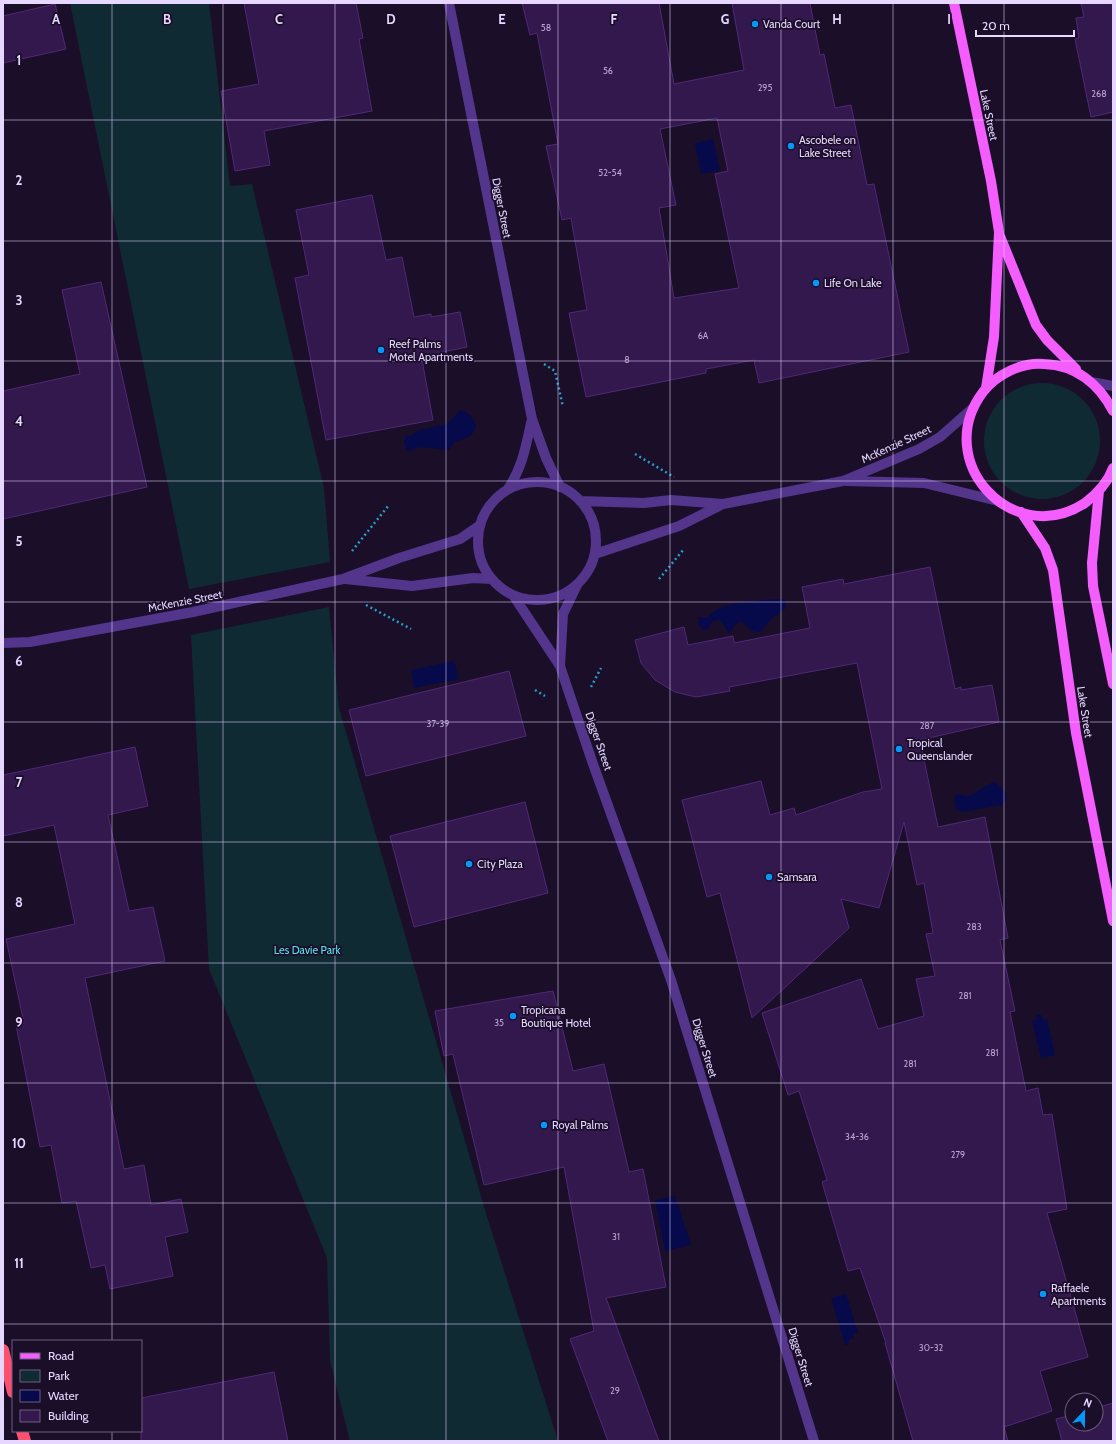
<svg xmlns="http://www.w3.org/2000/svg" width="1116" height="1444" font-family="Cabin,sans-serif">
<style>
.green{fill:#102a33}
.water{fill:#060a4a}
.building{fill:#32184c;stroke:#512879;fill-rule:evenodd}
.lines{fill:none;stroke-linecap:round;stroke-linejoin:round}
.path{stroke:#259dc4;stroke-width:2.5;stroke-dasharray:2 3;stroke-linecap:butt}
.minor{stroke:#53358c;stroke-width:10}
.major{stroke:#f45dff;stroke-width:10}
.highway{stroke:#ff516f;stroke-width:12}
.grid{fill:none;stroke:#e7d6ff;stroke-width:1;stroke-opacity:0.55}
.poi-dot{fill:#0298ff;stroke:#1b0e29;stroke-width:1.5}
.labels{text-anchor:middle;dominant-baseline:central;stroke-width:3.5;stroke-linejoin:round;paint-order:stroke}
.number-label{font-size:9px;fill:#baa6d2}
.poi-label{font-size:11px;fill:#e7d6ff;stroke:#1b0e29;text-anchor:start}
.street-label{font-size:11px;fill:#e7d6ff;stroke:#1b0e29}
.park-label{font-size:11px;fill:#57e2ea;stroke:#1b0e29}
.grid-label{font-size:13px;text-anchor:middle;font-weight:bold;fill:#e7d6ff;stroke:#1b0e29;stroke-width:3.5;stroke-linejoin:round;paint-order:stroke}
</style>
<rect width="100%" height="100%" fill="#1b0e29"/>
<!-- green -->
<path class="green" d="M 70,3 L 209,3 L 230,186 L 252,184 L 324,488 L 330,562 L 189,589 Z
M984 441a58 58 0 1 1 116 0a58 58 0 1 1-116 0Z
M 329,607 L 339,708 L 488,1220 L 558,1441 L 350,1441 L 330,1361 L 327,1258 L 209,969 L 191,635 Z"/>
<!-- water -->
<path class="water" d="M 713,139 L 720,171 L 701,174 L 695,143 Z
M 461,410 C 469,412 473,418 476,426 C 472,439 465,438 454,442 L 449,450 L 418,447 L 410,451 L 407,450 L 404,442 L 406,435 L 410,436 L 419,430 L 446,424 Z
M 782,599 L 786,601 L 786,608 L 772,618 L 760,632 L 752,631 L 741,621 L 735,625 L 729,634 L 720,620 L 713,621 L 707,630 L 702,629 L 698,623 L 699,617 L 707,618 C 717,601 764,600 782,599 Z
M 454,661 L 459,679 L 414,688 L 411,670 Z
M 993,782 C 1003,786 1011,796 1002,805 L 962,812 L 956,809 L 954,799 L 957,794 L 967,796 L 971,795 Z
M 1036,1015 L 1042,1015 L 1043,1020 L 1047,1019 L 1055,1055 L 1041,1058 L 1032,1021 L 1037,1020 Z
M 675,1196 L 691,1245 L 665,1251 L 655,1200 Z
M 846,1294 L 858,1333 L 853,1334 L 854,1338 L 849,1340 L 849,1344 L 845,1345 L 831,1298 Z"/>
<!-- building -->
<path class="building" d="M 244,3 L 356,3 L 363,38 L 359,39 L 372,111 L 264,131 L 270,165 L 235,171 L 221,91 L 259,84 Z
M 522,3 L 659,3 L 674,84 L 744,70 L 732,3 L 810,3 L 820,55 L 824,54 L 835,108 L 851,105 L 867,185 L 874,184 L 909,352 L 759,383 L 754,360 L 706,369 L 706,373 L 586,397 L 569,313 L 587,310 L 571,218 L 562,220 L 546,146 L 558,144 L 537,33 L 530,35 ZM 717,118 L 728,171 L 715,174 L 739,288 L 674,298 L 659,208 L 676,205 L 660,129 Z
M 1081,3 L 1113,3 L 1113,112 L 1091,117 L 1075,39 L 1079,38 L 1076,18 L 1084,17 Z
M 55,4 L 66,49 L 3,63 L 3,16 Z
M 372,195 L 386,260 L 402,257 L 414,317 L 431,314 L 431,317 L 460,312 L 467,347 L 438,353 L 440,357 L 422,360 L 433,420 L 326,440 L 295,278 L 309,275 L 296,210 Z
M 101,282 L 147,487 L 3,519 L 3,391 L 80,374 L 62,290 Z
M 930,567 L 955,689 L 961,687 L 961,690 L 992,685 L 999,722 L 920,740 L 938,827 L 985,817 L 1008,938 L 1000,940 L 1015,1011 L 1010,1012 L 1026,1091 L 1038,1088 L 1043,1115 L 1052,1114 L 1067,1209 L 1047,1213 L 1088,1357 L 1040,1371 L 1052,1411 L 1004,1427 L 1008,1441 L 913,1441 L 885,1343 L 886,1343 L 860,1268 L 848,1271 L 822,1182 L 827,1180 L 799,1091 L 788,1095 L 762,1013 L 861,979 L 878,1029 L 924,1016 L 916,979 L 935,976 L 926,934 L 933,933 L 924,883 L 917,885 L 904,822 L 879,908 L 841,899 L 849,928 L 752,1018 L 720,893 L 707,897 L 682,800 L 761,781 L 770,815 L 794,808 L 796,815 L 863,792 L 882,789 L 857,663 L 729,687 L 730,691 L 696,697 L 675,692 L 655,680 L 641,663 L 635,640 L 684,627 L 688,645 L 733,636 L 734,643 L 810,628 L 802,587 L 843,579 L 844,584 Z
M 509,671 L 526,736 L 366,776 L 349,710 Z
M 135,747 L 148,806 L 108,815 L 129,911 L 153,907 L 165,961 L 85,978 L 124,1169 L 144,1165 L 151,1205 L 181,1199 L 188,1232 L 165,1237 L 173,1276 L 110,1289 L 105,1265 L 91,1268 L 76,1201 L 62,1203 L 51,1145 L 40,1147 L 16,1025 L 24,1023 L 6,939 L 75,924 L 54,825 L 3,836 L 3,775 Z
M 525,802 L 548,893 L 414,927 L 390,836 Z
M 553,991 L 573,1071 L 604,1064 L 629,1172 L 643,1169 L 666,1287 L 606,1298 L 659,1441 L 608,1441 L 570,1339 L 594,1331 L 564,1167 L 484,1185 L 453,1054 L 444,1056 L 435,1011 Z
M 274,1372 L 288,1441 L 141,1441 L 141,1398 Z
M 1113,1403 L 1113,1441 L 1062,1441 L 1056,1419 L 1072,1415 L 1072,1424 L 1096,1424 L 1096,1408 Z"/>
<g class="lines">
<!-- path -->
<path class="path" d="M 544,364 L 555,371 L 563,407
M 635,454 L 674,477
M 352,551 L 389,505
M 659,579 L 684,549
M 366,605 L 411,629
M 591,687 L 601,668
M 535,690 L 545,696"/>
<!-- minor -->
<path class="minor" d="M 449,3 L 532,419 L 546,458 L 560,487
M 1091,382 L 1113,386
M 847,481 L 924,483 L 998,501
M478 541a59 59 0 1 1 118 0a59 59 0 1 1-118 0Z
M 507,490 C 523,468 526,444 532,419
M 580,501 L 644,503 L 671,500 L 723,504
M 595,554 L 679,526 L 723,504 L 843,481 L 919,449 L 940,437 L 973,408
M 345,579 L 412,586 L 473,578 L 491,579
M 513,595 L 560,666 L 593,764 L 671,980 L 814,1441
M 3,643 L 30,642 L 193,612 L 343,579 L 399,558 L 460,539 L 479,526
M 560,666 L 563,614 L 577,585"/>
<!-- major -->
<path class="major" d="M 954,3 L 991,181 L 999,232 L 994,337 L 986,388
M 1000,236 L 1036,325 L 1047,340 L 1076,369
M 1113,411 C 1099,384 1076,365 1044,364 C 1022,362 997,374 983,392 C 931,461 1013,550 1085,503 C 1097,494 1108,482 1113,468
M 1099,491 L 1092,563 L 1093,586 L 1113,684
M 1021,512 L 1045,548 L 1053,570 L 1076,733 L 1113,921"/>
<!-- highway -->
<path class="highway" d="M 3,1350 L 13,1392
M 22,1431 L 25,1441"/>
</g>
<!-- grid -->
<path class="grid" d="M 112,3 L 112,1341M 223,3 L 223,1441M 335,3 L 335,1441M 446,3 L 446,1441M 558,3 L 558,1441M 670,3 L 670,1441M 781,3 L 781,1441M 893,3 L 893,1441M 1004,3 L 1004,1441M 3,120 L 1113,120M 3,241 L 1113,241M 3,361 L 1113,361M 3,481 L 1113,481M 3,602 L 1113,602M 3,722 L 1113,722M 3,842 L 1113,842M 3,963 L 1113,963M 3,1083 L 1113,1083M 3,1203 L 1113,1203M 3,1324 L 1113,1324M 112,1431 L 112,1441"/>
<!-- markers -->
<g class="poi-dot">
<circle cx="755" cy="24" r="4"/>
<circle cx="791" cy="146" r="4"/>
<circle cx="816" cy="283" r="4"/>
<circle cx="381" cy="350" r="4"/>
<circle cx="899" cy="749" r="4"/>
<circle cx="469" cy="864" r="4"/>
<circle cx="769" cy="877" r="4"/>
<circle cx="513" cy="1016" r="4"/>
<circle cx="544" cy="1125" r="4"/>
<circle cx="1043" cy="1294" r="4"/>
</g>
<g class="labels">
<!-- number labels -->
<g class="number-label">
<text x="546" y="27">58</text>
<text x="608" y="70">56</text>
<text x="765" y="87">295</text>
<text x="1099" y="93">268</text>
<text x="610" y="172">52-54</text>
<text x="703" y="335">6A</text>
<text x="627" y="359">8</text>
<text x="438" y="723">37-39</text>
<text x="927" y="725">287</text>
<text x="974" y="926">283</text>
<text x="965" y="995">281</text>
<text x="499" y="1022">35</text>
<text x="992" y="1052">281</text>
<text x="910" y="1063">281</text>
<text x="857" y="1136">34-36</text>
<text x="958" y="1154">279</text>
<text x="616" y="1236">31</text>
<text x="931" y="1347">30-32</text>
<text x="615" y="1390">29</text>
</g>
<!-- poi labels -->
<g class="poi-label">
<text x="763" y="24">Vanda Court</text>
<text x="799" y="140">Ascobele on<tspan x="799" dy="13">Lake Street</tspan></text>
<text x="824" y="283">Life On Lake</text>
<text x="389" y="344">Reef Palms<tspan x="389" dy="13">Motel Apartments</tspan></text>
<text x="907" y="743">Tropical<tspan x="907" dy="13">Queenslander</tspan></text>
<text x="477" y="864">City Plaza</text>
<text x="777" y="877">Samsara</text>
<text x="521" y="1010">Tropicana<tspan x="521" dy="13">Boutique Hotel</tspan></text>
<text x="552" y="1125">Royal Palms</text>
<text x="1051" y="1288">Raffaele<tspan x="1051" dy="13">Apartments</tspan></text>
</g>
<!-- street labels -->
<g class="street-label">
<text transform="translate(989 115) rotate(78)">Lake Street</text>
<text transform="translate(502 208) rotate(79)">Digger Street</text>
<text transform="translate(896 444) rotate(-25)">McKenzie Street</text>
<text transform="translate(185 601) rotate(-11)">McKenzie Street</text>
<text transform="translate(1085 712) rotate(81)">Lake Street</text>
<text transform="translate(599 741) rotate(71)">Digger Street</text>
<text transform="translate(705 1048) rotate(73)">Digger Street</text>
<text transform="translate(801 1357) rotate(73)">Digger Street</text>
</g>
<!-- park labels -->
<g class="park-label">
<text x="307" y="950">Les Davie Park</text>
</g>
</g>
<g class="grid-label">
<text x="56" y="24">A</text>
<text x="167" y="24">B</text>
<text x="279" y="24">C</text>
<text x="391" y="24">D</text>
<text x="502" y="24">E</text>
<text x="614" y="24">F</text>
<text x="725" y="24">G</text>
<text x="837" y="24">H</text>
<text x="949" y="24">I</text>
<text x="19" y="65">1</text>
<text x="19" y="185">2</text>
<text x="19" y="305">3</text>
<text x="19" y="426">4</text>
<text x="19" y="546">5</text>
<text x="19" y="666">6</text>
<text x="19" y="787">7</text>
<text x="19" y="907">8</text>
<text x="19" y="1027">9</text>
<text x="19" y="1148">10</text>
<text x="19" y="1268">11</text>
</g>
<!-- border -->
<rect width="1116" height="1444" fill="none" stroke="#e7d6ff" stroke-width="8"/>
<!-- legend -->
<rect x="12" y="1340" width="130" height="92" fill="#1b0e29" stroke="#6d5e7f"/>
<rect x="20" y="1353" width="20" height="6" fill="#f45dff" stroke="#6d5e7f"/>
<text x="48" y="1360" font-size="12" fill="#e7d6ff">Road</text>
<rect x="20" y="1370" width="20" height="12" fill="#102a33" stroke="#6d5e7f"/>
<text x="48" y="1380" font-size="12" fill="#e7d6ff">Park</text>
<rect x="20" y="1390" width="20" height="12" fill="#060a4a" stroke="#6d5e7f"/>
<text x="48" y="1400" font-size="12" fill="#e7d6ff">Water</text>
<rect x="20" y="1410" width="20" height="12" fill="#32184c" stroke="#6d5e7f"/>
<text x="48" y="1420" font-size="12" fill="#e7d6ff">Building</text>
<!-- north arrow -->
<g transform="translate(1084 1412) rotate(22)"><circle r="19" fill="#1b0e29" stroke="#6d5e7f"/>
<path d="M0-3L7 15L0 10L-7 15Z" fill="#0298ff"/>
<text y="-6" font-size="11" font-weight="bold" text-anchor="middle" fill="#e7d6ff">N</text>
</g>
<!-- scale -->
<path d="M976 30v6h98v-6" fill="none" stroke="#e7d6ff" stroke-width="2"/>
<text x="982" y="30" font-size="12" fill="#e7d6ff" stroke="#1b0e29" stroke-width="3" paint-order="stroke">20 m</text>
</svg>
